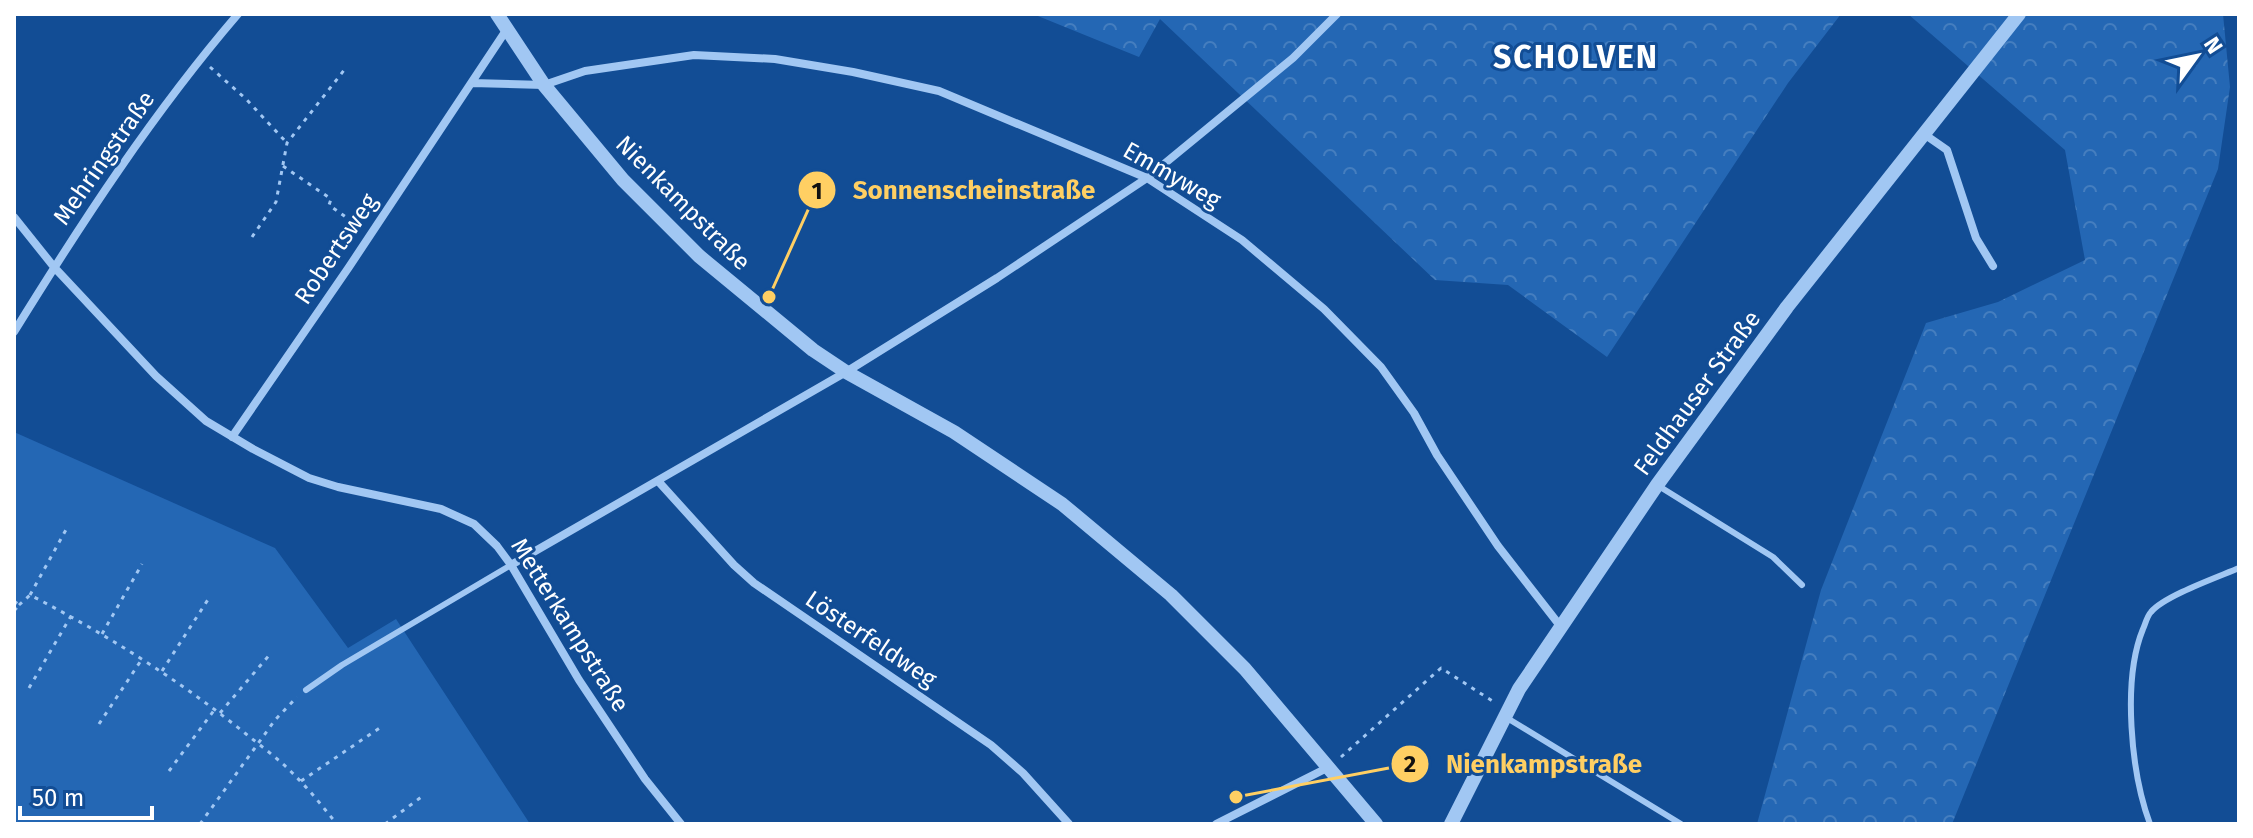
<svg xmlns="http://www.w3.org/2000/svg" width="2253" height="838" font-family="'Fira Sans',sans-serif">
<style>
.forest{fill:url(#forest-crowns)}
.garden{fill:#2467b4}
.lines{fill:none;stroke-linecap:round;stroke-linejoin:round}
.path{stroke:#a1c7f3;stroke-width:3;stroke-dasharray:4 6;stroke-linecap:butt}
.service{stroke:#a1c7f3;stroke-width:6}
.minor{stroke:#a1c7f3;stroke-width:8}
.tertiary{stroke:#a1c7f3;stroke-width:14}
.labels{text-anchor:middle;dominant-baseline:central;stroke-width:6;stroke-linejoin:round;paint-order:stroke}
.street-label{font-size:24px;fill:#fff;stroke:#124d95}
.district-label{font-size:32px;font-weight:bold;letter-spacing:2px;fill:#fff;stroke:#124d95}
.leader{fill:none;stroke:#ffcf63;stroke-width:3}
.callout-dot{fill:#ffcf63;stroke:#124d95;stroke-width:3}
.mark-label{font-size:24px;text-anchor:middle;font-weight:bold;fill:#111}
.callout-label{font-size:26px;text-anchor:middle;font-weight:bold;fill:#ffcf63;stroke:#124d95;stroke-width:6;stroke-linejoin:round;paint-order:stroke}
</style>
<defs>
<pattern id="forest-crowns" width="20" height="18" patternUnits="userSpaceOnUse" patternTransform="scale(2)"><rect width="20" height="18" fill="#2467b4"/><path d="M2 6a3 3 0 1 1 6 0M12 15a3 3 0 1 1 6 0" fill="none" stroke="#457ebf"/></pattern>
</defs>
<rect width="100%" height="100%" fill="#124d95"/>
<!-- forest -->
<path class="forest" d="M 1033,14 L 1841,14 L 1788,83 L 1607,357 L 1508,285 L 1435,280 L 1160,19 L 1139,57 Z
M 1908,14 L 2223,14 L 2230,87 L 2218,169 L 1952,824 L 1757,824 L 1821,590 L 1926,323 L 1998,302 L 2085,260 L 2065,150 Z"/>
<!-- garden -->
<path class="garden" d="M 14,432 L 275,548 L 348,648 L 396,619 L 530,824 L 14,824 Z"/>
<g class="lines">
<!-- path -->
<path class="path" d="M 210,67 L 246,99 L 287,143
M 283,166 L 331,199 L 329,205 L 361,228
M 252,237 L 276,202 L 287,143 L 345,69
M 30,595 L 68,526
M 14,601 L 19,605 L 14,611
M 19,605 L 30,595 C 106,634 179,680 246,734 C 265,749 285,764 301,782 C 314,795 325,810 337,824
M 102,634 L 142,564
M 162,671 L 209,598
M 29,688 L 71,616
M 220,713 L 271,653
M 99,724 L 142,659
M 1341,757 L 1441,668 L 1494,702
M 169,771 L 215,709
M 301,781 L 381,727
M 200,824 L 275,720 L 297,697
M 385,824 L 424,795"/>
<!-- service -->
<path class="service" d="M 1657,485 L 1773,557 L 1802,585
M 306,690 L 342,665 L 511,565
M 1507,718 L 1681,824
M 2150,824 C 2131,773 2122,680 2143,629 C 2145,625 2147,616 2151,612 C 2164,596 2218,577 2239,568"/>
<!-- minor -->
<path class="minor" d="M 472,83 L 544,85 L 585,71 L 694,55 L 775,59 L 853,72 L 939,91 L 1147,178 L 1242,240 L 1324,309 L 1381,367 L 1414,413 L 1437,455 L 1498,546 L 1561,627
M 1924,134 L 1947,150 L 1976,238 L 1993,266
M 14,217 L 54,267 L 156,376 L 206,421 L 253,449 L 309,478 L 338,487 L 441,509 L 474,524 L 497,546 L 511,565 L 579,680 L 645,779 L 681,824
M 14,332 C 82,222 153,113 238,14
M 232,437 L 349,267 L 507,29
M 658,481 L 734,565 L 754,583 L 991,745 L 1023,773 L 1069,824
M 511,565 L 846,372 L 997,278 L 1147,178 L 1293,58 L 1337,14
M 1216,824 L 1329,767"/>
<!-- tertiary -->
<path class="tertiary" d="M 497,14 L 544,85 L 623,180 L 699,256 L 813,350 L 846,372 L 954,432 L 1062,504 L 1171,595 L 1245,669 L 1376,824
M 1451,824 L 1519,689 L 1657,485 L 1787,307 L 2019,14"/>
</g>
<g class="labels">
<!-- street labels -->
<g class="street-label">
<text transform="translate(104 158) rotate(-55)">Mehringstraße</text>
<text transform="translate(1172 175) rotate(30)">Emmyweg</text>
<text transform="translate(683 203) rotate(45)">Nienkampstraße</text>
<text transform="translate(336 249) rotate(-56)">Robertsweg</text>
<text transform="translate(1697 393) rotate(-54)">Feldhauser Straße</text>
<text transform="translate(570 625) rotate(58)">Metterkampstraße</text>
<text transform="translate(871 639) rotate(34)">Lösterfeldweg</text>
</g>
<!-- district labels -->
<g class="district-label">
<text x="1576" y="57">SCHOLVEN</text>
</g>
</g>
<!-- callouts -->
<path class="leader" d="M769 297L817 190M1236 797L1410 764"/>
<g class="callout-dot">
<circle cx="769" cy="297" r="8"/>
<circle cx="1236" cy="797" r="8"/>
<circle cx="817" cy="190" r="20"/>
<circle cx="1410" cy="764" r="20"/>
</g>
<g class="mark-label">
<text x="817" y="199">1</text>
<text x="1410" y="772">2</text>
</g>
<g class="callout-label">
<text x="974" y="199">Sonnenscheinstraße</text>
<text x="1544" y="773">Nienkampstraße</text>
</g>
<!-- border -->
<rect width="2253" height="838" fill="none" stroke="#ffffff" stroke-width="32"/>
<!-- north arrow -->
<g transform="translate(2197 56) rotate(57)" stroke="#124d95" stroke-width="6" paint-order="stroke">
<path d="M0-6L14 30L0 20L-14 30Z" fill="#ffffff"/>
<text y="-12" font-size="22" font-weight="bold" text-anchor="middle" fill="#ffffff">N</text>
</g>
<!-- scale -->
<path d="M20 806v12h132v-12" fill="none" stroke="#ffffff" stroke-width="4"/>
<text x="32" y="806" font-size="24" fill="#ffffff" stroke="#124d95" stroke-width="6" paint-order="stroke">50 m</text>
</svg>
